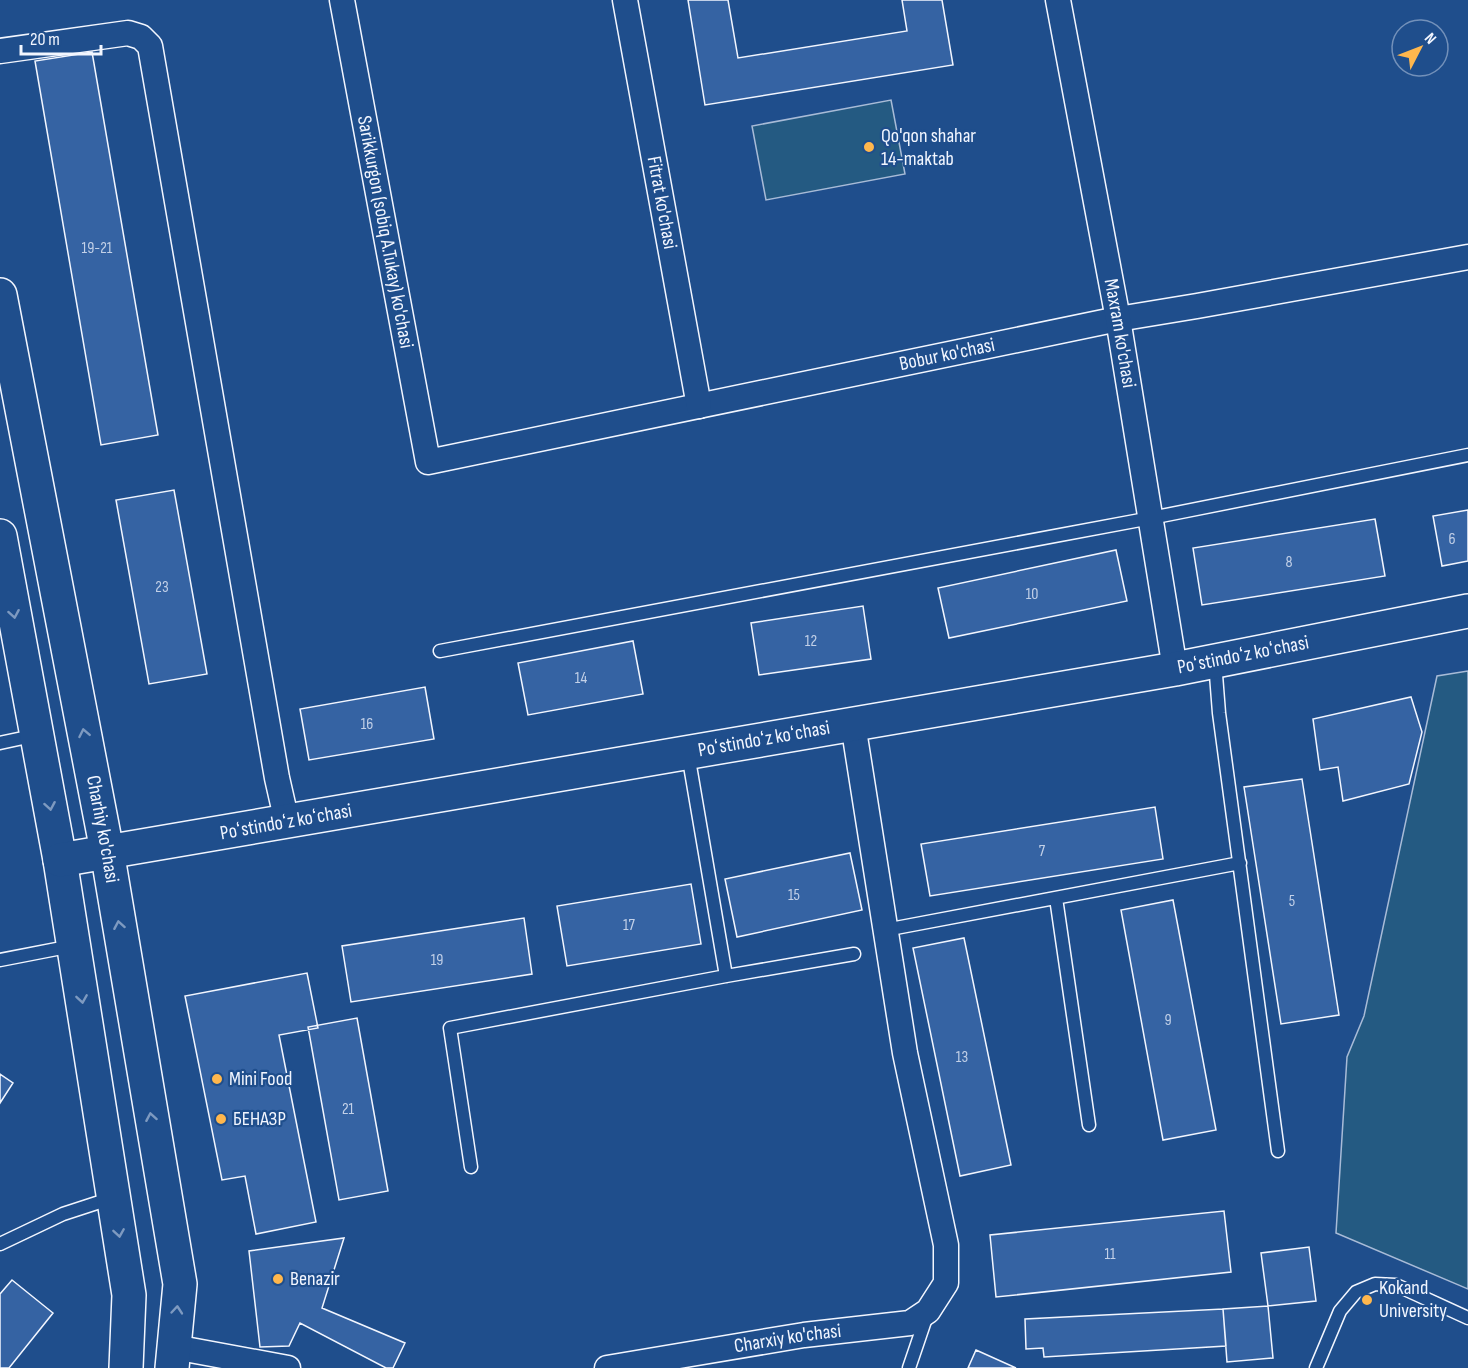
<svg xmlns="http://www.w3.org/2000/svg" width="1468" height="1368" font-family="'Sofia Sans Condensed',sans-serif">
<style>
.green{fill:#245a82;stroke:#a8bbd7;stroke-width:1.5}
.building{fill:#3563a3;stroke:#f2f6ff;stroke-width:1.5}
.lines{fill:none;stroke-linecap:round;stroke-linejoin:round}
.lane-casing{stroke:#f2f6ff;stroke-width:15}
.street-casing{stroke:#f2f6ff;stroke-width:27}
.secondary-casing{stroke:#f2f6ff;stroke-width:36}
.lane{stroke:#1f4e8c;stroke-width:12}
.street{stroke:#1f4e8c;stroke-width:24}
.secondary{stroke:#1f4e8c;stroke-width:33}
.oneway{stroke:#7e9ac0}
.poi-dot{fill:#ffb74d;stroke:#1f4e8c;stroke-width:2}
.labels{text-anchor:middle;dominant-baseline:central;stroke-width:4.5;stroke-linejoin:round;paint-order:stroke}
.number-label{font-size:16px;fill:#c3d1e8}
.poi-label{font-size:20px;fill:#f2f6ff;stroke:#1f4e8c;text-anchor:start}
.street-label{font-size:20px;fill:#f2f6ff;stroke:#1f4e8c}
</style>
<rect width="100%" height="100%" fill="#1f4e8c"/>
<!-- green -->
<path class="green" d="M 891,100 L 905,174 L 766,200 L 752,126 Z
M 1468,671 L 1468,1289 L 1336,1233 L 1347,1057 L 1364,1016 L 1437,676 Z"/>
<!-- building -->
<path class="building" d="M 688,0 L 728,0 L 738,58 L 907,31 L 902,0 L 942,0 L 953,65 L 705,105 Z
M 92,52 L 158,435 L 101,445 L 35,61 Z
M 174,490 L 207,674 L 149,684 L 116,500 Z
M 1468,510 L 1468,561 L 1442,566 L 1433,516 Z
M 1375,519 L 1385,576 L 1202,605 L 1193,548 Z
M 1116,550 L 1127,601 L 949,638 L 938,588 Z
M 863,606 L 871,659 L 759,675 L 751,623 Z
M 633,641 L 643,694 L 528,715 L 518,663 Z
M 425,687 L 434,739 L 309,760 L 300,709 Z
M 1411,697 L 1422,732 L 1409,784 L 1343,801 L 1338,767 L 1320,770 L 1313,719 Z
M 1302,779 L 1339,1015 L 1281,1024 L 1244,787 Z
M 1155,807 L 1163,859 L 930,896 L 921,844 Z
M 850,853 L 862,910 L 737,937 L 725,879 Z
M 691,884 L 701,944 L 567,966 L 557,906 Z
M 1173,900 L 1216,1130 L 1163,1140 L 1121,910 Z
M 524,918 L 532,974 L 351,1002 L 342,946 Z
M 964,938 L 1011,1165 L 960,1176 L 913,948 Z
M 307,973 L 318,1028 L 279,1035 L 316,1222 L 256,1234 L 245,1176 L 222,1180 L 185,996 Z
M 357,1018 L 388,1191 L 339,1200 L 308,1027 Z
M 0,1074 L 13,1083 L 0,1103 Z
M 1224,1211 L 1231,1272 L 996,1297 L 990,1235 Z
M 344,1238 L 322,1308 L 405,1343 L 393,1368 L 386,1368 L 300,1323 L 289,1346 L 260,1347 L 249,1251 Z
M 1309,1247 L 1316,1301 L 1268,1306 L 1261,1253 Z
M 12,1280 L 53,1313 L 9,1368 L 0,1368 L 0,1294 Z
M 1268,1306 L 1273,1358 L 1227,1362 L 1223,1309 Z
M 1223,1309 L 1226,1346 L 1044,1357 L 1043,1348 L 1026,1349 L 1025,1319 Z
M 976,1350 L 1016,1368 L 968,1368 Z"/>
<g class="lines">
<!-- lane casing -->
<g class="lane-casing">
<path id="lane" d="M 440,651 L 1151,518 L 1468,455
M 1215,662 L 1219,713 L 1278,1151
M 0,743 L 37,735
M 688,754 L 726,976
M 1056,898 L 1089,1125
M 885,930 L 1240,863
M 0,960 L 72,946
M 471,1167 L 450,1028 L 726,976 L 854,954
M 0,1244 L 63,1214 L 112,1198
M 909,1368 L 927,1315
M 1316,1368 L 1340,1311 L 1356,1292 L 1375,1284 L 1396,1285 L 1468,1318"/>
</g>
<!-- street casing -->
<g class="street-casing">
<g id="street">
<path id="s1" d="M 342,0 L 428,462 L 1118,319 L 1197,306 L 1468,257"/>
<path id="s2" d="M 625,0 L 699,406"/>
<path id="s3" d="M 1058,0 L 1118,319 L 1175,669"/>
<path d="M 0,51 L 128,33 L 141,37 L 150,46 L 277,778 L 287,822"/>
<path d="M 174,1347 L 288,1368"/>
<path id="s4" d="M 607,1368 L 804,1335 L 910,1323 L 928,1311 L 946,1283 L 946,1245 L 905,1053 L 853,724"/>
</g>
</g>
<!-- secondary casing -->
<g class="secondary-casing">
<g id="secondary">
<path id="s5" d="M 0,295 L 107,851 L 180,1284 L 172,1368"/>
<path d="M 0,536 L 60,860 L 129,1295 L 126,1368"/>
<path d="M 60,860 L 1175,669 L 1468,611"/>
</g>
</g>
<!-- lane -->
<use href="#lane" class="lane"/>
<!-- street -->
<use href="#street" class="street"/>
<!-- secondary -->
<use href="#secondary" class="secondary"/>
</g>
<!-- one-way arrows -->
<defs><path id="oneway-chevron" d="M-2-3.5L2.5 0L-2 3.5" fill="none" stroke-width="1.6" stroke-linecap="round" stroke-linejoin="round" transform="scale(1.5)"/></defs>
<g class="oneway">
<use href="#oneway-chevron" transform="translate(14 614) rotate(80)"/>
<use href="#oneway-chevron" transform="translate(84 733) rotate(-101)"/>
<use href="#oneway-chevron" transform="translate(50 806) rotate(80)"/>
<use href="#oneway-chevron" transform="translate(119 925) rotate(-100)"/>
<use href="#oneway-chevron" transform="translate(82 999) rotate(81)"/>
<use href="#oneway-chevron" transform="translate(151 1117) rotate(-100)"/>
<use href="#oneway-chevron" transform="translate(119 1233) rotate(81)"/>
<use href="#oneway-chevron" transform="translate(177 1310) rotate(-85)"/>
</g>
<!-- markers -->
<g class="poi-dot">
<circle cx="869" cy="147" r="6"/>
<circle cx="217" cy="1079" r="6"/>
<circle cx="221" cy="1119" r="6"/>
<circle cx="278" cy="1279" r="6"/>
<circle cx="1367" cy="1300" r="6"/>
</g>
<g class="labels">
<!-- number labels -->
<g class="number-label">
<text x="97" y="248">19-21</text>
<text x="1452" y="539">6</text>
<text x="1289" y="562">8</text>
<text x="162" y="587">23</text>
<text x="1032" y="594">10</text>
<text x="811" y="641">12</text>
<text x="581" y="678">14</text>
<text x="367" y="724">16</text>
<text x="1042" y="851">7</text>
<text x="794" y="895">15</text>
<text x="1292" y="901">5</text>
<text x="629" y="925">17</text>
<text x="437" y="960">19</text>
<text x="1168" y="1020">9</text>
<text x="962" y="1057">13</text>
<text x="348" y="1109">21</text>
<text x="1110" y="1254">11</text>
</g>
<!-- poi labels -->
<g class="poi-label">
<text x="881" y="136">Qo'qon shahar<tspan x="881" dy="23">14-maktab</tspan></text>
<text x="229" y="1079">Mini Food</text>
<text x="233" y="1119">БЕНАЗР</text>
<text x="290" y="1279">Benazir</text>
<text x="1379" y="1288">Kokand<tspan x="1379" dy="23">University</tspan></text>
</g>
<!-- street labels -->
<g class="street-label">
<text stroke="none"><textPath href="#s2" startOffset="206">Fitrat ko'chasi</textPath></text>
<text stroke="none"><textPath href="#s1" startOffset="236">Sarikkurgon (sobiq A.Tukay) ko'chasi</textPath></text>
<text stroke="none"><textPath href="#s3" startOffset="339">Maxram ko'chasi</textPath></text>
<text stroke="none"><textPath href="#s1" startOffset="1000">Bobur ko'chasi</textPath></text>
<text transform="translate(1243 655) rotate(-11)">Poʻstindoʻz koʻchasi</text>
<text transform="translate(764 739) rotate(-10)">Poʻstindoʻz koʻchasi</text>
<text transform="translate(286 822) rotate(-10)">Poʻstindoʻz koʻchasi</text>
<text stroke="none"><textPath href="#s5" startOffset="544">Charhiy ko'chasi</textPath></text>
<text stroke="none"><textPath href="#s4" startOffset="183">Charxiy ko'chasi</textPath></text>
</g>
</g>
<!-- north arrow -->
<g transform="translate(1420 48) rotate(48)"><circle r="28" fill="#1f4e8c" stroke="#7391ba" stroke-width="1.5"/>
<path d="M0-4.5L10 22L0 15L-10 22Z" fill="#ffb74d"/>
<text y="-9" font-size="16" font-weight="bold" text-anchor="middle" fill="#f2f6ff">N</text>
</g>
<!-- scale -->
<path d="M21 45v9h80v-9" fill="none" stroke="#f2f6ff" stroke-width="3"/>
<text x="30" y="45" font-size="18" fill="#f2f6ff" stroke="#1f4e8c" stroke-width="4.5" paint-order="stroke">20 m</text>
</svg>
